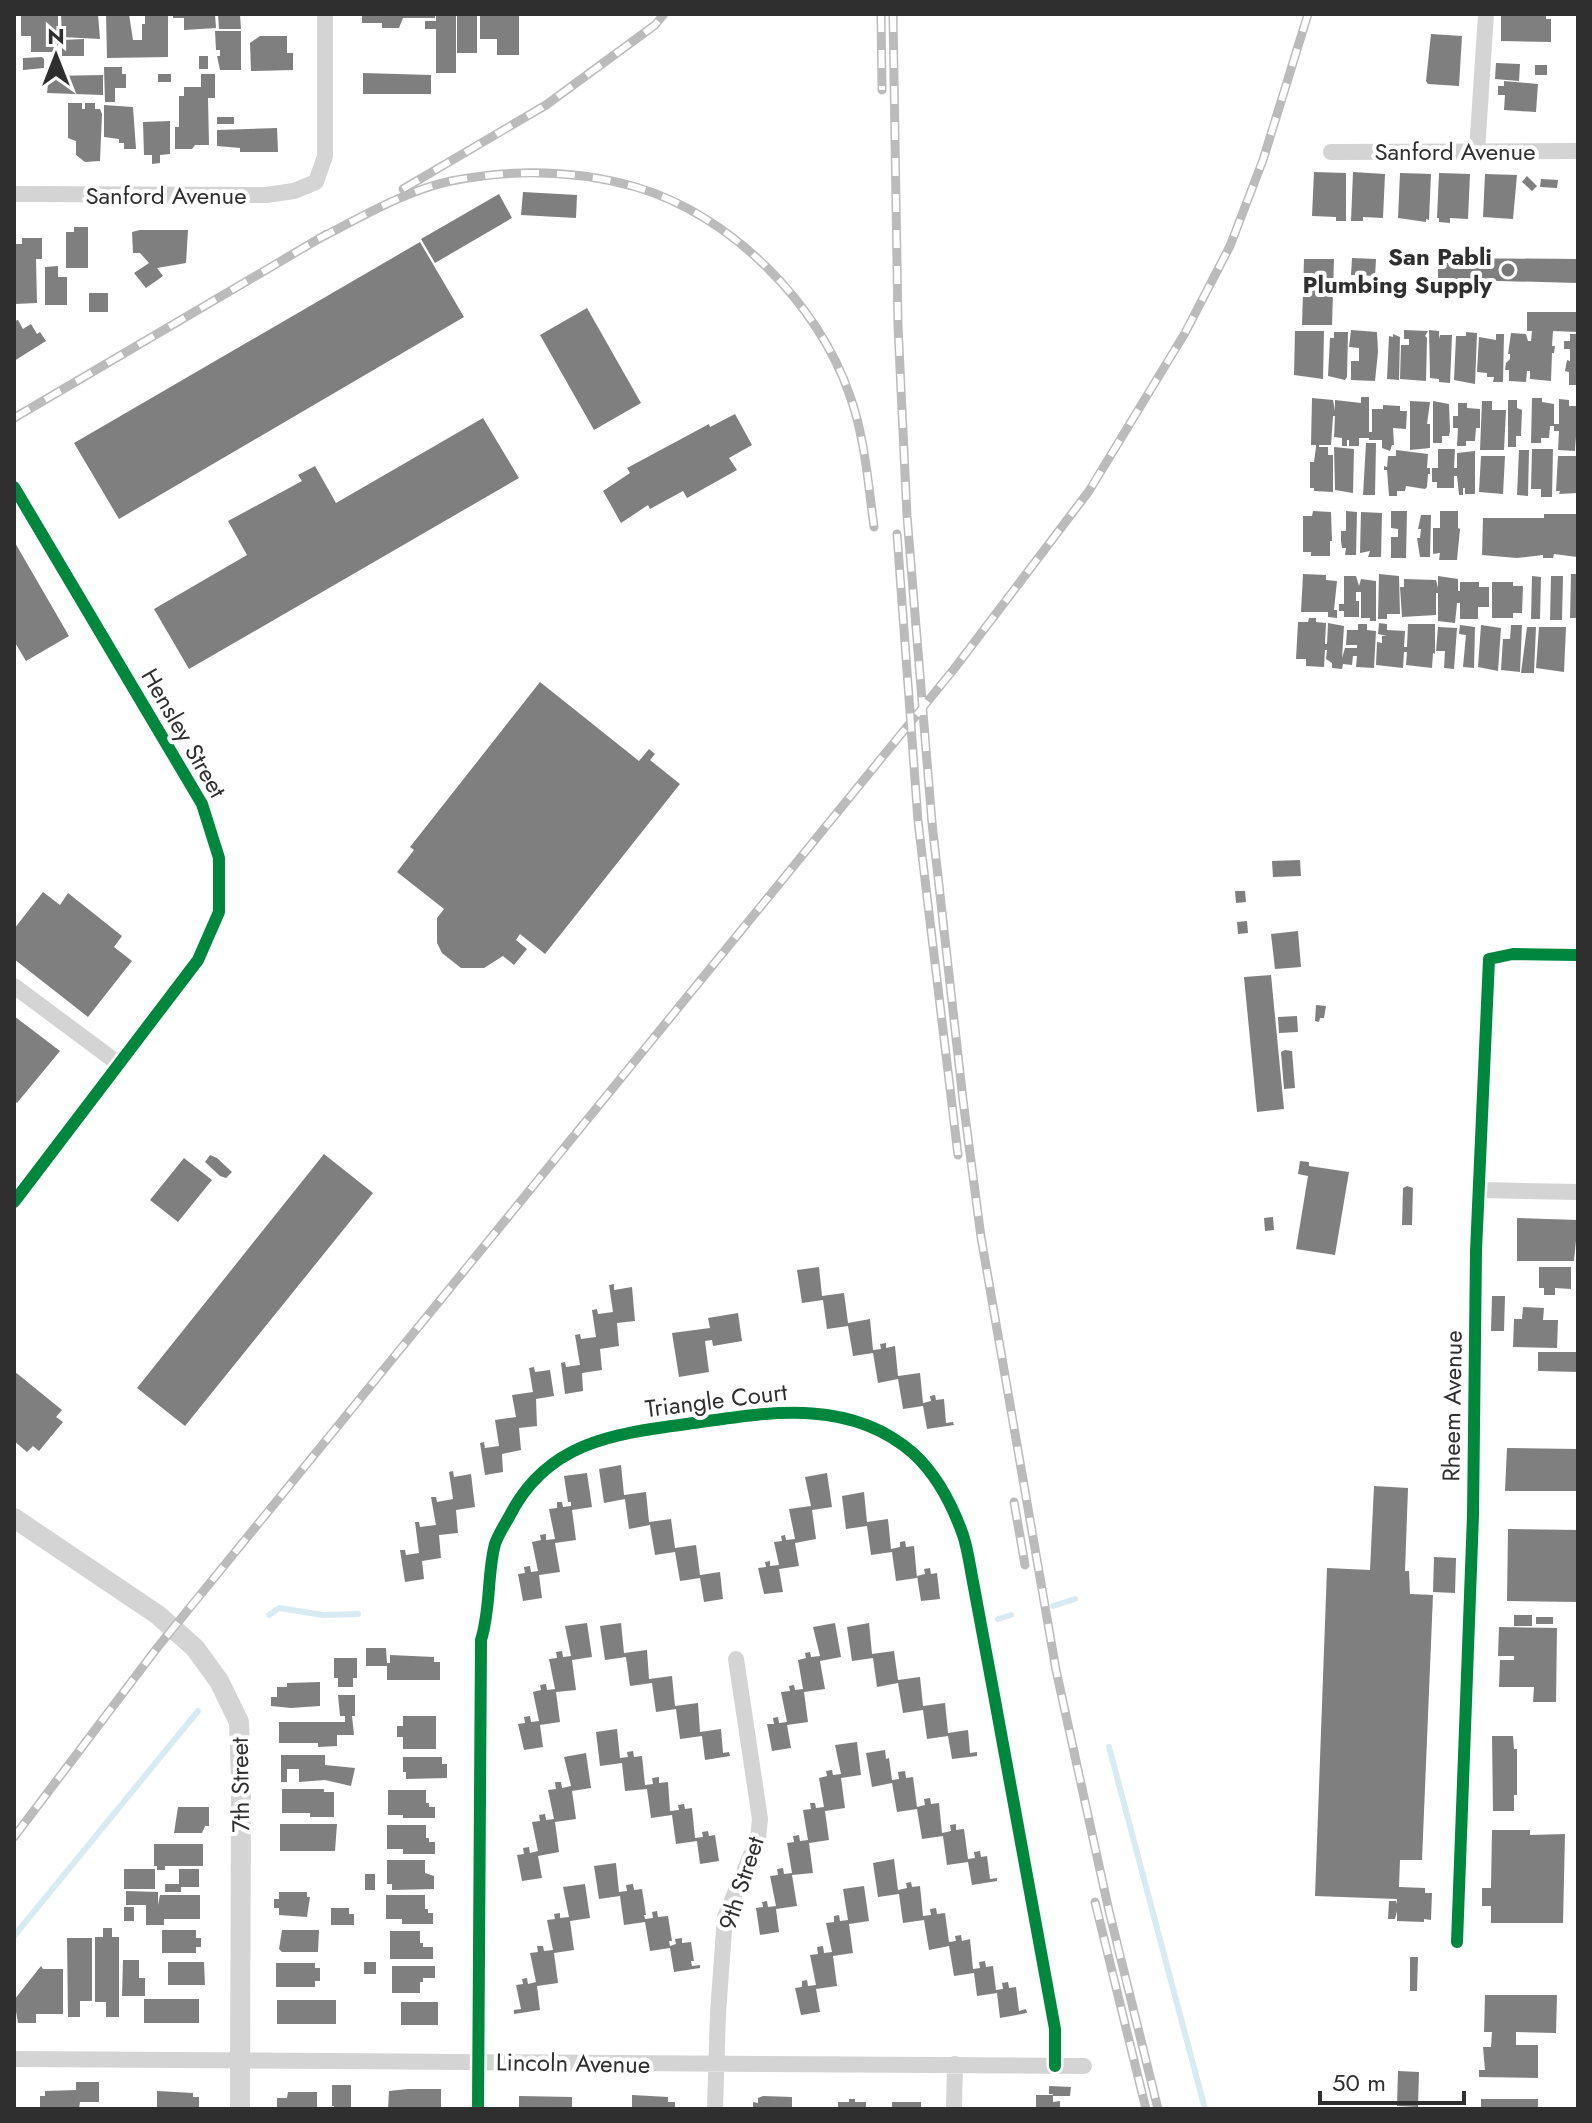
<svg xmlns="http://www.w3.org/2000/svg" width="1592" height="2123" font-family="Jost,sans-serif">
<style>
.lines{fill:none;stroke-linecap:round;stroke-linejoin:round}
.stream{stroke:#d8ebf2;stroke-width:6}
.building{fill:#7f7f7f}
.minor{stroke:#d4d4d4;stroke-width:16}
.tertiary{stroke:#d4d4d4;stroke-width:20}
.rail-casing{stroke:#bbb;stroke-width:9}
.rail{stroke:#fff;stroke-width:6;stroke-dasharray:18;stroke-linecap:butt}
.cycleway-casing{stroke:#fff;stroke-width:17}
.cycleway{stroke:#00873e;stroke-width:12}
.poi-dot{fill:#787878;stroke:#fff;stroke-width:3}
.labels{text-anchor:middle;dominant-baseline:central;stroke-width:8;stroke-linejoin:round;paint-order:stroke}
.street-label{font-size:24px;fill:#2f2f2f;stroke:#fff}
.poi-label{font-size:24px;font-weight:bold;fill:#2f2f2f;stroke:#fff;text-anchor:end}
</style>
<rect width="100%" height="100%" fill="#fff"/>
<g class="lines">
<!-- stream -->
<path class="stream" d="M 1053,1606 L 1075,1599
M 269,1615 L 279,1608 L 323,1615 L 358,1614
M 998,1619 L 1011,1615
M 1109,1747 L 1205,2109
M 14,1936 L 198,1711"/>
</g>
<!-- building -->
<path class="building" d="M 21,14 L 58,14 L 58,52 L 31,52 L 31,36 L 21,36 Z
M 61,14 L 98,14 L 100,39 L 62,37 Z
M 106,14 L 129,14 L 133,40 L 142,40 L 142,24 L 145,24 L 145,14 L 168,14 L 168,57 L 107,58 Z
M 173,14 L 215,14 L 216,28 L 184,30 L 184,18 L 173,18 Z
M 218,14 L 240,14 L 241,29 L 219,29 Z
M 362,14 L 435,14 L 435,18 L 403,18 L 399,28 L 382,28 L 382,23 L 362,23 Z
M 436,14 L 456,14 L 456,73 L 436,73 L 436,29 L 425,29 L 425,21 L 436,21 Z
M 457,14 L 477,14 L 477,53 L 457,53 Z
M 480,14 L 519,14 L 519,55 L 497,55 L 497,39 L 480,39 Z
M 1501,14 L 1546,14 L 1546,19 L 1551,19 L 1551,42 L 1501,41 Z
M 215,31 L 241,31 L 241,70 L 220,70 L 217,56 L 220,56 L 220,50 L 216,50 Z
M 1431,34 L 1462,36 L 1459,86 L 1428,84 L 1426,81 Z
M 260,36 L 287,36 L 287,53 L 293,53 L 293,70 L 251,71 L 250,43 Z
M 84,39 L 84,56 L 62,56 L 62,40 Z
M 199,56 L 208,56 L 208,69 L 199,69 Z
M 42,57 L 44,59 L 44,68 L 23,70 L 23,58 Z
M 1496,63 L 1520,64 L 1519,81 L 1495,79 Z
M 1535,65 L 1547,65 L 1547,75 L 1535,75 Z
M 104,67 L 122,67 L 122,74 L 126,74 L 126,88 L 115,88 L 115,102 L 105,102 Z
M 363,73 L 431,75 L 431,94 L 363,94 Z
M 158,74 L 171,74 L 171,82 L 158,82 Z
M 201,74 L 215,74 L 215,98 L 208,98 L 209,145 L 195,145 L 192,149 L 175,149 L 175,127 L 179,127 L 179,96 L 184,96 L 184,87 L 201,87 Z
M 103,75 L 103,95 L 47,93 L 49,76 Z
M 1504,81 L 1538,84 L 1536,112 L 1504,110 L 1505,95 L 1498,95 L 1498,86 L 1504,86 Z
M 68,103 L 82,103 L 82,109 L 85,109 L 85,103 L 95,103 L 95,109 L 100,109 L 102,114 L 100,161 L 85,162 L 76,155 L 76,141 L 68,138 Z
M 104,105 L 133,107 L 136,149 L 124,149 L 124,143 L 119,143 L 119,139 L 104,137 Z
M 217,117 L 234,117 L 234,124 L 217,124 Z
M 170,121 L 170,154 L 160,155 L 160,163 L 152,164 L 152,155 L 144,155 L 143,122 Z
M 277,128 L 278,152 L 240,152 L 240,148 L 217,146 L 217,130 Z
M 1314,172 L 1346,173 L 1346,221 L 1336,221 L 1336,217 L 1312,216 Z
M 1353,172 L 1385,174 L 1383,218 L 1363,217 L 1363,221 L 1351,221 Z
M 1400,173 L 1431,174 L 1429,220 L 1426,219 L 1426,222 L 1398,218 Z
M 1439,173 L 1470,174 L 1468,219 L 1450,218 L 1450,223 L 1439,222 L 1439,218 L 1437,218 Z
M 1485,174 L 1517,175 L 1513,219 L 1483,217 Z
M 1527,176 L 1537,186 L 1532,191 L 1522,182 Z
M 1541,179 L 1558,180 L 1557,188 L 1540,187 Z
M 523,192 L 577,195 L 576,218 L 521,215 Z
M 499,194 L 512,218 L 435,263 L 421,239 Z
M 74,227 L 88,227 L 88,268 L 66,268 L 66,232 L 74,232 Z
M 140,230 L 188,230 L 186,263 L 157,268 L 163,276 L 146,288 L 134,273 L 149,263 L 140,253 L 133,253 L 132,232 Z
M 22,238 L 42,238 L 42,259 L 36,259 L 37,303 L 14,304 L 14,244 L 22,244 Z
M 420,242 L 464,317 L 119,519 L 74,443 Z
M 1352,258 L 1376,259 L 1375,276 L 1351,275 Z
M 1438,258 L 1578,259 L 1578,283 L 1463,280 L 1463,284 L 1438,284 Z
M 1304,259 L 1334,259 L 1332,325 L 1302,325 Z
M 58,266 L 58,277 L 67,277 L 67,305 L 45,305 L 45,267 Z
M 89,293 L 108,293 L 108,312 L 89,312 Z
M 587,308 L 641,403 L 594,430 L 540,335 Z
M 1527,312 L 1578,312 L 1578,332 L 1553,331 L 1552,346 L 1555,346 L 1554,353 L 1552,353 L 1551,381 L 1530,379 L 1530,371 L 1527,371 L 1526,382 L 1509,381 L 1509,370 L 1505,370 L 1506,363 L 1510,359 L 1510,354 L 1508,354 L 1511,333 L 1526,334 L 1528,341 L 1531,341 L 1532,331 L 1527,331 Z
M 18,320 L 23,329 L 31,324 L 37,334 L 40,332 L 46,341 L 14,361 L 14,321 Z
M 1351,330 L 1377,332 L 1378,352 L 1375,381 L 1351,380 L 1351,361 L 1359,361 L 1359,348 L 1349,347 Z
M 1404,330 L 1428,331 L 1425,336 L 1427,338 L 1426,381 L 1400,379 L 1401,345 L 1409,345 L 1409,339 L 1404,339 Z
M 1429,330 L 1439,331 L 1439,339 L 1440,335 L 1452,335 L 1450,383 L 1439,382 L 1439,379 L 1430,378 Z
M 1295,331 L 1324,331 L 1323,379 L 1294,375 Z
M 1334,332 L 1348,332 L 1347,377 L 1345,380 L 1328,376 L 1330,338 L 1334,338 Z
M 1466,332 L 1477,333 L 1475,384 L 1454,380 L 1456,336 L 1466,336 Z
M 1393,334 L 1400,337 L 1399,380 L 1387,379 L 1389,336 L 1393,337 Z
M 1496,334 L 1504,334 L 1503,382 L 1493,382 L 1494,377 L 1487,377 L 1487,373 L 1477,372 L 1479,337 L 1496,340 Z
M 1570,334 L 1578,334 L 1578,385 L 1569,385 L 1569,372 L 1565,371 L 1567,360 L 1570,361 L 1570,349 L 1564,349 L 1564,341 L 1570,341 Z
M 1361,397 L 1369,397 L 1369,432 L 1372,432 L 1372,409 L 1383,409 L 1383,405 L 1400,406 L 1400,411 L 1407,411 L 1406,429 L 1393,428 L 1394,445 L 1392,445 L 1390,451 L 1382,448 L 1382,440 L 1369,440 L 1369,438 L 1359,438 L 1359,446 L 1349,446 L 1349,440 L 1347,440 L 1347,446 L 1342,446 L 1342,438 L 1334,437 L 1335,416 L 1333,416 L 1331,445 L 1319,445 L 1319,447 L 1328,447 L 1328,455 L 1333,455 L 1333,492 L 1314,491 L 1314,488 L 1310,488 L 1310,462 L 1314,462 L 1316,447 L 1316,445 L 1311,445 L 1312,398 L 1333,400 L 1335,411 L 1335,400 L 1361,403 Z
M 1532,398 L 1542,398 L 1542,402 L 1554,404 L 1554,426 L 1550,426 L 1549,438 L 1541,438 L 1541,443 L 1531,443 Z
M 1559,399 L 1569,400 L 1569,406 L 1578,406 L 1575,451 L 1558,450 L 1559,431 L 1554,431 L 1554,424 L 1559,424 Z
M 1508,400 L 1517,400 L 1517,408 L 1522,410 L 1521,436 L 1516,436 L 1516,447 L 1508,447 Z
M 1410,401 L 1430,402 L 1427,424 L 1430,424 L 1430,448 L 1410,450 Z
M 1433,401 L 1449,404 L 1450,431 L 1449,436 L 1442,436 L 1442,443 L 1433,443 Z
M 1482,401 L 1492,401 L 1492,410 L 1506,410 L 1504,450 L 1480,450 Z
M 1458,403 L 1467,403 L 1467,408 L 1480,409 L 1480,428 L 1476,428 L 1475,441 L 1466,441 L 1466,446 L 1457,446 L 1458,428 L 1453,428 L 1453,416 L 1458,416 Z
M 735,414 L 752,445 L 729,458 L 737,470 L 687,498 L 683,491 L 650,509 L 648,505 L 621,523 L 603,491 L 630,473 L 627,468 L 709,424 L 710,427 Z
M 483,418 L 519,478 L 189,669 L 154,609 L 247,555 L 228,521 L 302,481 L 298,475 L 315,466 L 336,503 Z
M 1366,443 L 1376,443 L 1375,495 L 1363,495 Z
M 1334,447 L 1354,449 L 1353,493 L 1335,490 Z
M 1438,449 L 1455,449 L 1454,468 L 1457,468 L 1457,453 L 1475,451 L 1475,494 L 1465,494 L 1465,488 L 1463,488 L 1463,495 L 1459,495 L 1457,476 L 1454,476 L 1454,488 L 1437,488 L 1437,482 L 1432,482 L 1432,468 L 1438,468 Z
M 1532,449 L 1553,449 L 1552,497 L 1541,497 L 1541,489 L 1531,489 Z
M 1396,450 L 1428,454 L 1427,468 L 1430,468 L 1430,474 L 1428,474 L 1427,487 L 1425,489 L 1406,486 L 1405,491 L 1397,491 L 1397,496 L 1389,496 L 1387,470 L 1384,470 L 1384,466 L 1387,467 L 1388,456 L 1396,456 Z
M 1519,450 L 1529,450 L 1528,496 L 1517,495 Z
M 1481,456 L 1505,456 L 1503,494 L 1479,492 Z
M 1558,456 L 1578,456 L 1578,493 L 1559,494 L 1560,491 L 1556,491 Z
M 1313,511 L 1331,512 L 1332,541 L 1330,541 L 1330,556 L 1311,556 L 1311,552 L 1303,552 L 1303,516 L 1312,516 Z
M 1346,511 L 1357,512 L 1356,555 L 1345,555 L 1346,548 L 1342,548 L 1341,541 L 1341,531 L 1346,531 Z
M 1391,511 L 1407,511 L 1406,558 L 1391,558 L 1391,537 L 1398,537 L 1398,529 L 1391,528 Z
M 1440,511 L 1458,511 L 1458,528 L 1460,529 L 1457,560 L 1439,560 L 1440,553 L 1433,554 L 1433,528 L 1440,528 Z
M 1361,512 L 1382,513 L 1381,557 L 1368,557 L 1370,551 L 1360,553 Z
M 1544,514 L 1577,514 L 1577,557 L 1554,554 L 1553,558 L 1543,558 L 1543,555 L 1517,558 L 1482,555 L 1483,518 L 1544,518 Z
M 1421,515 L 1431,515 L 1430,557 L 1420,557 L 1417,538 L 1420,538 L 1421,529 L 1418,529 Z
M 14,541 L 69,636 L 26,661 L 14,641 Z
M 1303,574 L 1326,575 L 1326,580 L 1337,581 L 1334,610 L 1337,610 L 1337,618 L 1328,617 L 1328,612 L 1301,612 Z
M 1379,574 L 1399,576 L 1400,614 L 1387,614 L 1387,619 L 1378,619 Z
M 1571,574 L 1578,574 L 1578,618 L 1570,618 Z
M 1344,576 L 1356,576 L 1359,586 L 1361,579 L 1376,581 L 1376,621 L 1370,621 L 1370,618 L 1361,618 L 1361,592 L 1356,592 L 1356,601 L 1359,601 L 1359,617 L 1344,617 L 1344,611 L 1339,611 L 1339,604 L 1344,604 Z
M 1438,576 L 1458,579 L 1458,591 L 1460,591 L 1460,582 L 1479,582 L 1479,587 L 1489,587 L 1489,607 L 1478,607 L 1478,619 L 1460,619 L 1460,603 L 1457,603 L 1455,623 L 1438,621 L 1438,593 L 1436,593 L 1436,615 L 1402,617 L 1400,587 L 1404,587 L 1404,579 L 1436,580 L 1438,588 Z
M 1532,576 L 1541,577 L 1540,619 L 1531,619 Z
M 1551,576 L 1563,576 L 1562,620 L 1550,620 Z
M 1492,582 L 1513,582 L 1513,586 L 1523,586 L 1522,613 L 1513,613 L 1513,618 L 1492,618 Z
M 1309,618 L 1316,618 L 1316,622 L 1326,623 L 1325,644 L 1327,644 L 1328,623 L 1344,626 L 1342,658 L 1345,648 L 1357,648 L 1357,645 L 1346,645 L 1347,630 L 1358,630 L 1358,624 L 1367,624 L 1367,630 L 1376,631 L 1374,668 L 1356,667 L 1357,656 L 1353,656 L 1352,665 L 1343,664 L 1342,669 L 1332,668 L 1332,663 L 1326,659 L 1327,650 L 1325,650 L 1324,667 L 1306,666 L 1306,659 L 1296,659 L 1298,622 L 1308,622 Z
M 1379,623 L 1387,624 L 1387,630 L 1405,631 L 1404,647 L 1407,647 L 1408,624 L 1435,624 L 1435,654 L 1433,653 L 1432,668 L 1406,665 L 1407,652 L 1404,652 L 1403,668 L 1376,665 L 1377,642 L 1382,643 L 1382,636 L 1387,636 L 1378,634 Z
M 1460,625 L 1475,627 L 1474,668 L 1463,667 L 1466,635 L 1459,634 Z
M 1481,625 L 1501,628 L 1498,671 L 1478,667 Z
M 1511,625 L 1522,625 L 1520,672 L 1501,670 L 1503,639 L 1510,639 Z
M 1438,627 L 1457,628 L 1454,669 L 1444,668 L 1445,651 L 1436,651 Z
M 1527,627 L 1536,627 L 1534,673 L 1521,673 Z
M 1539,627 L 1566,627 L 1564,672 L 1536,668 Z
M 540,682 L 639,761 L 649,749 L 655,754 L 650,760 L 680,784 L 545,954 L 520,934 L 516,940 L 527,949 L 514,965 L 503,956 L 484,968 L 461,968 L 442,953 L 437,943 L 437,918 L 444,909 L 397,872 L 414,850 L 410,847 Z
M 1300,860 L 1301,876 L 1273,877 L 1272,861 Z
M 1235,891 L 1245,891 L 1246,902 L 1236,903 Z
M 43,892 L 60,905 L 68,893 L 122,936 L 114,947 L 132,961 L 88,1017 L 14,959 L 14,929 Z
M 1247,921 L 1248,933 L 1238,934 L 1237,922 Z
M 1298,931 L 1301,967 L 1275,969 L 1271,934 Z
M 1271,975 L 1284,1109 L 1257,1112 L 1244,977 Z
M 1316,1005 L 1326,1006 L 1324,1018 L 1320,1018 L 1319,1022 L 1315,1021 Z
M 14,1016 L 60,1051 L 17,1103 L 14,1100 Z
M 1297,1016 L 1298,1032 L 1279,1033 L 1278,1017 Z
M 1285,1050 L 1292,1051 L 1295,1088 L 1284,1089 L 1281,1052 Z
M 324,1154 L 373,1193 L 185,1426 L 137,1388 Z
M 210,1155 L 217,1158 L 232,1172 L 226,1178 L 220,1176 L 205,1162 Z
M 184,1158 L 212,1180 L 178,1222 L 150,1200 Z
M 1300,1161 L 1309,1162 L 1309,1166 L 1349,1172 L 1335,1255 L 1296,1249 L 1308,1176 L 1298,1174 Z
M 1407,1186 L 1413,1188 L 1412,1225 L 1402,1225 L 1403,1188 Z
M 1273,1217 L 1274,1230 L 1265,1231 L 1264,1218 Z
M 1517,1218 L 1578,1220 L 1574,1261 L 1517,1261 Z
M 819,1267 L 822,1296 L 844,1293 L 848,1323 L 870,1319 L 873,1350 L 881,1349 L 880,1344 L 886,1343 L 886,1348 L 895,1346 L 898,1376 L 920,1373 L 923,1403 L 931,1401 L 930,1396 L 935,1395 L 936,1400 L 944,1399 L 946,1423 L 953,1422 L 954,1425 L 927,1429 L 923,1406 L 903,1409 L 898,1379 L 878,1383 L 873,1353 L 853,1356 L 848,1326 L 827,1329 L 823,1300 L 802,1303 L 797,1270 Z
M 1539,1267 L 1571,1267 L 1571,1289 L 1555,1288 L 1555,1295 L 1544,1295 L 1544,1288 L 1539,1288 Z
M 614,1284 L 614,1290 L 632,1287 L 635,1321 L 617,1323 L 619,1346 L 600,1349 L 602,1370 L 582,1373 L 583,1391 L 565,1394 L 561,1363 L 565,1362 L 566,1367 L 580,1365 L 575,1335 L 580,1334 L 581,1339 L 596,1337 L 592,1310 L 597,1309 L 598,1314 L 613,1312 L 609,1285 Z
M 1492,1296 L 1505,1296 L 1504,1331 L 1491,1331 Z
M 1523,1307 L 1544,1308 L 1543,1320 L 1558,1320 L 1557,1348 L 1513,1347 L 1514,1319 L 1522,1319 Z
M 738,1313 L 742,1341 L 713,1346 L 712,1340 L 705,1341 L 709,1372 L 679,1377 L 672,1333 L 710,1328 L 708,1318 Z
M 1538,1352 L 1578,1352 L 1578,1372 L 1538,1371 Z
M 534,1367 L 535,1372 L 550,1370 L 554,1396 L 536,1399 L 537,1426 L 519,1428 L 521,1450 L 502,1454 L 503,1472 L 485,1475 L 480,1443 L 484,1442 L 485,1448 L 499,1446 L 495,1420 L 516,1417 L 512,1395 L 533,1392 L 529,1368 Z
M 14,1371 L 62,1410 L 56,1417 L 63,1422 L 39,1451 L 33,1446 L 27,1452 L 14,1441 Z
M 1507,1448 L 1578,1449 L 1578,1491 L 1505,1491 Z
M 621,1465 L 624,1495 L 646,1492 L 649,1522 L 671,1519 L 675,1548 L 696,1545 L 700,1575 L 720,1572 L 723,1599 L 704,1602 L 700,1578 L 680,1581 L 675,1552 L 655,1555 L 650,1525 L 629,1529 L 625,1499 L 604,1503 L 599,1469 Z
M 453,1471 L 454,1477 L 471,1474 L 475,1507 L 456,1510 L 458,1533 L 439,1535 L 441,1558 L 422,1561 L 424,1579 L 405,1582 L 400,1550 L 405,1550 L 406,1555 L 419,1553 L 415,1522 L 419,1522 L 420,1527 L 436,1525 L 431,1497 L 436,1497 L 437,1502 L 453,1499 L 449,1472 Z
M 587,1473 L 592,1507 L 572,1510 L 576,1540 L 555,1543 L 560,1572 L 539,1575 L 542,1598 L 523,1601 L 518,1574 L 525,1573 L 524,1567 L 530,1566 L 531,1572 L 538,1571 L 532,1542 L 541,1540 L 540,1535 L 546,1534 L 546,1540 L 555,1539 L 549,1509 L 557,1508 L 557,1502 L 562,1502 L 563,1507 L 571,1506 L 571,1502 L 568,1502 L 564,1476 Z
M 827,1473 L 832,1507 L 812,1510 L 816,1539 L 795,1543 L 799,1566 L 779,1569 L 783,1592 L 764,1594 L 758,1568 L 766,1567 L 765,1562 L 770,1561 L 770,1566 L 779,1565 L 774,1542 L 782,1541 L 781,1536 L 785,1535 L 786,1540 L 795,1539 L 789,1509 L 811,1506 L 805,1477 Z
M 1374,1486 L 1408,1488 L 1405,1571 L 1409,1571 L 1410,1594 L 1433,1595 L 1422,1860 L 1400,1860 L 1399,1887 L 1425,1888 L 1425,1893 L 1432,1893 L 1431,1920 L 1424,1919 L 1424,1922 L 1397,1921 L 1397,1911 L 1395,1919 L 1388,1919 L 1389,1901 L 1396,1901 L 1397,1904 L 1397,1899 L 1315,1896 L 1327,1568 L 1370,1570 Z
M 864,1492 L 867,1522 L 888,1519 L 891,1549 L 900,1547 L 900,1542 L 905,1541 L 906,1547 L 914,1546 L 917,1578 L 896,1581 L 892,1552 L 871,1555 L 867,1526 L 846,1529 L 842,1496 Z
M 1508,1529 L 1578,1530 L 1578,1602 L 1507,1601 Z
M 1434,1557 L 1456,1558 L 1455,1593 L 1433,1592 Z
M 930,1568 L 931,1574 L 937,1573 L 940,1599 L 921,1601 L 917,1576 L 925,1574 L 924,1569 Z
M 1514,1615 L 1532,1615 L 1532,1626 L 1514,1626 Z
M 1536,1617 L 1553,1617 L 1553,1624 L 1536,1624 Z
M 587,1623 L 592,1657 L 572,1660 L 576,1690 L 556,1692 L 560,1722 L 540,1725 L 543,1747 L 524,1750 L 518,1724 L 525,1723 L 524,1717 L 530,1716 L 531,1722 L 539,1721 L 533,1692 L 541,1690 L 540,1685 L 546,1684 L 547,1690 L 555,1689 L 549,1659 L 557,1658 L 556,1652 L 562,1651 L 563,1657 L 571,1656 L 565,1626 Z
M 621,1623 L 624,1653 L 647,1650 L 649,1679 L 672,1676 L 675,1706 L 698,1703 L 700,1732 L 721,1729 L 723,1753 L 729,1752 L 730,1756 L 705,1760 L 702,1736 L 680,1739 L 676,1709 L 656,1712 L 652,1683 L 630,1686 L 626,1657 L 605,1660 L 600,1626 Z
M 835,1623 L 841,1657 L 820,1661 L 825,1689 L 804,1692 L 808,1722 L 787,1725 L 791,1748 L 772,1751 L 767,1724 L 774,1724 L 773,1718 L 778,1717 L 779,1723 L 787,1722 L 781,1692 L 790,1691 L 789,1686 L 794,1685 L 795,1690 L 803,1689 L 798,1660 L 806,1658 L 805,1653 L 810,1652 L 811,1657 L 820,1656 L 813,1627 Z
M 869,1623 L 872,1654 L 894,1651 L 898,1680 L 920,1677 L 923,1706 L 945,1703 L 948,1733 L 968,1730 L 970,1753 L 977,1752 L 977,1756 L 952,1759 L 948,1736 L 927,1739 L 923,1710 L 903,1713 L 898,1683 L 877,1687 L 873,1658 L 852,1661 L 847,1627 Z
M 1499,1627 L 1557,1628 L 1556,1702 L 1533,1702 L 1534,1687 L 1499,1687 L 1500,1660 L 1514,1660 L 1514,1656 L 1498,1656 Z
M 366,1648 L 386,1648 L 387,1663 L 390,1663 L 390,1655 L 434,1657 L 434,1662 L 440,1662 L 440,1680 L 387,1680 L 387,1666 L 366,1666 Z
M 334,1658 L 357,1658 L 357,1678 L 353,1678 L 353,1687 L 338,1687 L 338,1678 L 334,1678 Z
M 320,1682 L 320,1706 L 291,1708 L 271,1706 L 271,1697 L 277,1697 L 277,1687 L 287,1687 L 287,1683 Z
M 338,1695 L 355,1695 L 355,1716 L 352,1716 L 354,1735 L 337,1735 L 337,1746 L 318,1747 L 318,1743 L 279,1743 L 279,1722 L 345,1722 L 345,1716 L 340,1716 Z
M 403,1716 L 436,1716 L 436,1749 L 403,1749 L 403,1737 L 397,1737 L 397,1726 L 403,1726 Z
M 617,1729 L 620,1758 L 628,1757 L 627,1752 L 633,1751 L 634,1757 L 642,1756 L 645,1785 L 653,1784 L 652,1778 L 659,1777 L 659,1783 L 668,1782 L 670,1811 L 679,1810 L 678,1805 L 684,1804 L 685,1809 L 692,1808 L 695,1838 L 703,1837 L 702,1832 L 708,1831 L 709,1836 L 715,1835 L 719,1861 L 700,1864 L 697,1841 L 676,1844 L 672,1815 L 651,1818 L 647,1789 L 625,1791 L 622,1763 L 600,1766 L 596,1732 Z
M 1492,1736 L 1513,1736 L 1514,1749 L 1517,1749 L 1517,1795 L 1514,1795 L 1514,1811 L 1493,1811 Z
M 857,1742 L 861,1775 L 841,1778 L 845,1808 L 825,1811 L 829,1840 L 809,1843 L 813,1873 L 792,1875 L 797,1906 L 776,1909 L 779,1932 L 760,1935 L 756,1908 L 763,1907 L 762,1902 L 767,1901 L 768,1907 L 776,1906 L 770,1876 L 778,1875 L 777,1869 L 783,1868 L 784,1874 L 792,1873 L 787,1843 L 794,1842 L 793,1836 L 799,1835 L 800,1841 L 808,1840 L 803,1810 L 811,1809 L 810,1803 L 815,1803 L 816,1808 L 824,1807 L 819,1778 L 827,1776 L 826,1771 L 832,1770 L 833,1775 L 841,1774 L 835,1745 Z
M 885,1750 L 886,1759 L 889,1758 L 892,1780 L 899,1779 L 898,1772 L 905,1771 L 906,1778 L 913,1777 L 917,1807 L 925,1805 L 924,1799 L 930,1798 L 931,1804 L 939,1803 L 942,1833 L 951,1831 L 950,1825 L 956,1824 L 956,1830 L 964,1829 L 968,1859 L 975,1858 L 974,1852 L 980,1851 L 981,1857 L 987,1856 L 990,1879 L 997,1878 L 997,1881 L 972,1885 L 968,1862 L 947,1865 L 943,1836 L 922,1839 L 917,1809 L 897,1812 L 892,1783 L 872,1787 L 866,1753 Z
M 586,1753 L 591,1788 L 572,1791 L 576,1819 L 555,1822 L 559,1852 L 538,1856 L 542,1878 L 522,1881 L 517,1855 L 524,1854 L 523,1848 L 529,1847 L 530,1853 L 538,1851 L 532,1822 L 540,1821 L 539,1815 L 545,1814 L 546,1820 L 554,1819 L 548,1790 L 556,1789 L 555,1782 L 561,1782 L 562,1788 L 571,1786 L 564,1757 Z
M 281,1755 L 325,1755 L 325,1765 L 355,1768 L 351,1786 L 325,1780 L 299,1782 L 299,1769 L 287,1769 L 287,1782 L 281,1782 Z
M 403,1757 L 442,1757 L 442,1764 L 447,1764 L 447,1778 L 406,1779 L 406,1772 L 403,1772 Z
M 282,1789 L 324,1789 L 324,1792 L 334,1792 L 334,1817 L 310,1817 L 310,1813 L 282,1813 Z
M 388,1790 L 426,1790 L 426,1803 L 429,1803 L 429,1807 L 435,1807 L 435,1818 L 403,1818 L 403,1815 L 388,1815 Z
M 178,1807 L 209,1807 L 209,1826 L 205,1826 L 202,1833 L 174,1833 Z
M 280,1824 L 337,1824 L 335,1851 L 280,1851 Z
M 387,1825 L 426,1825 L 426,1838 L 429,1838 L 429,1842 L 435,1842 L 435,1854 L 403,1854 L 403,1849 L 387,1849 Z
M 1492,1830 L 1530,1830 L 1530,1835 L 1565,1834 L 1563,1923 L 1491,1923 L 1491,1906 L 1482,1906 L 1482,1888 L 1491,1888 Z
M 154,1844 L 203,1844 L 203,1866 L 165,1866 L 165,1870 L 157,1870 L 157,1866 L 154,1866 Z
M 894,1859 L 898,1890 L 907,1888 L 906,1883 L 911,1882 L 912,1887 L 920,1886 L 923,1916 L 931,1915 L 930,1909 L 936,1908 L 937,1914 L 945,1913 L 949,1942 L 956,1941 L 955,1936 L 961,1935 L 962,1941 L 970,1939 L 973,1969 L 980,1968 L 979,1962 L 985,1961 L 986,1967 L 993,1966 L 996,1990 L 1003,1989 L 1002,1983 L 1008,1982 L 1009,1988 L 1016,1987 L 1019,2011 L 1026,2009 L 1027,2013 L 1000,2018 L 997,1993 L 977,1996 L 974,1973 L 954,1976 L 949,1946 L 929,1950 L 924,1920 L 903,1923 L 899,1894 L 878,1897 L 873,1863 Z
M 387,1860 L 425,1860 L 425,1873 L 434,1876 L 434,1889 L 392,1890 L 392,1884 L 387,1884 Z
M 616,1863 L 619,1892 L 627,1891 L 626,1885 L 633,1884 L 634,1890 L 642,1889 L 646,1915 L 644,1915 L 645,1919 L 653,1918 L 652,1912 L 657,1911 L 658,1917 L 668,1916 L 672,1941 L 669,1941 L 670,1946 L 676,1944 L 675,1939 L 682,1938 L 682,1943 L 691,1942 L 694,1961 L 691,1961 L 692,1966 L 700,1965 L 700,1968 L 674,1972 L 670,1948 L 650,1951 L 645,1922 L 624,1925 L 620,1896 L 599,1899 L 594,1866 Z
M 124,1869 L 155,1869 L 155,1889 L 124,1889 Z
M 179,1869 L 199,1869 L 199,1887 L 181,1887 L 181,1892 L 165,1892 L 165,1884 L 179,1884 Z
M 365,1874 L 375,1874 L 375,1890 L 365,1890 Z
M 585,1884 L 590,1918 L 570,1921 L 574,1950 L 554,1953 L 558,1983 L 537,1986 L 540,2010 L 514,2014 L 514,2010 L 521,2009 L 516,1985 L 523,1984 L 522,1979 L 527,1978 L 528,1984 L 536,1982 L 530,1953 L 538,1952 L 537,1946 L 543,1946 L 544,1951 L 553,1950 L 547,1920 L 555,1919 L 554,1914 L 560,1913 L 560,1918 L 569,1917 L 563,1887 Z
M 864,1886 L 869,1921 L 849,1924 L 853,1953 L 833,1956 L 837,1986 L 816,1989 L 820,2012 L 801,2015 L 795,1988 L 802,1987 L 802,1981 L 807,1980 L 808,1986 L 816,1985 L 810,1955 L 818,1954 L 817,1947 L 823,1946 L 824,1953 L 832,1952 L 826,1923 L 834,1922 L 834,1916 L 839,1915 L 840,1921 L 848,1920 L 843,1889 Z
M 126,1891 L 158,1892 L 158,1905 L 160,1895 L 200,1895 L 200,1919 L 164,1919 L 164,1925 L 146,1925 L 146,1905 L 126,1905 Z
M 279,1892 L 307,1892 L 307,1897 L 310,1897 L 307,1917 L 279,1915 L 279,1908 L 274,1908 L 274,1899 L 279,1899 Z
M 386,1895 L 425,1895 L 425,1909 L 428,1909 L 428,1913 L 433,1913 L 433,1924 L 402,1924 L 402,1919 L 386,1919 Z
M 124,1907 L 134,1907 L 134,1921 L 124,1921 Z
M 331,1908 L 349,1908 L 349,1914 L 354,1914 L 354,1925 L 331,1925 Z
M 103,1928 L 112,1928 L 112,1937 L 119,1937 L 119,2017 L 106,2017 L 106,2002 L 95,2002 L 95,1937 L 103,1937 Z
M 162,1930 L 196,1930 L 196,1938 L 201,1938 L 201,1947 L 196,1947 L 196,1953 L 162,1953 Z
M 282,1930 L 319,1930 L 318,1952 L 282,1952 L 279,1949 Z
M 390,1931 L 420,1931 L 420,1943 L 423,1943 L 423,1947 L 433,1947 L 433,1959 L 390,1959 Z
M 67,1938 L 92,1938 L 92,2001 L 80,2001 L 80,2017 L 68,2017 Z
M 1410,1957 L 1418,1957 L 1417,1991 L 1410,1991 Z
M 123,1960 L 139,1960 L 139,1978 L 145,1978 L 145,1996 L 122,1996 Z
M 168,1962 L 204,1962 L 205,1985 L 168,1985 Z
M 364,1962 L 376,1962 L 376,1974 L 364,1974 Z
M 276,1963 L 315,1963 L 315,1968 L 320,1968 L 320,1981 L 315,1981 L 315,1987 L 276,1987 Z
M 41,1966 L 43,1969 L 63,1969 L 63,2014 L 36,2014 L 36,2023 L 18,2023 L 14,2000 Z
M 392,1966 L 435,1966 L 435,1978 L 423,1978 L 423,1982 L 420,1982 L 420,1993 L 392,1993 Z
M 1485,1995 L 1557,1995 L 1556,2033 L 1516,2032 L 1516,2045 L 1538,2045 L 1538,2078 L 1479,2077 L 1479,2070 L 1485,2070 L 1483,2047 L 1491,2047 L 1492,2032 L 1484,2032 Z
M 144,1999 L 199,1999 L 199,2023 L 144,2023 Z
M 277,2000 L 336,2000 L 336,2024 L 277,2024 Z
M 401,2002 L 438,2002 L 438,2025 L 401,2025 Z
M 1398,2071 L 1419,2072 L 1418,2107 L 1397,2106 Z
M 76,2082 L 99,2082 L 99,2102 L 80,2102 L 79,2109 L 40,2109 L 40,2096 L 45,2096 L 45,2091 L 76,2090 Z
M 332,2085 L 351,2085 L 351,2109 L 334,2109 L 334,2106 L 332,2106 Z
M 1049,2086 L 1071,2087 L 1070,2096 L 1053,2096 L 1053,2094 L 1049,2094 Z
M 408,2089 L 441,2089 L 441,2109 L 388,2109 L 389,2091 Z
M 157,2091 L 193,2093 L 193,2097 L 199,2097 L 199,2109 L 157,2109 Z
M 288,2092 L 317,2092 L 317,2109 L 277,2109 L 277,2098 L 287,2098 Z
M 632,2095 L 668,2097 L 668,2102 L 675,2102 L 675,2109 L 632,2109 Z
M 1036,2095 L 1053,2095 L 1053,2102 L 1060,2101 L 1060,2109 L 1036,2109 Z
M 519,2096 L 572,2097 L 572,2109 L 519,2109 Z
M 763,2096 L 792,2097 L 792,2109 L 753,2109 L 753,2102 L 758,2103 L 758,2098 Z
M 849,2099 L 855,2099 L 855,2102 L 866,2102 L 866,2109 L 838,2109 L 838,2102 L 849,2102 Z
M 1481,2099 L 1538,2099 L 1538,2106 L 1537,2109 L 1481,2109 Z
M 892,2102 L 921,2102 L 921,2109 L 892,2109 Z"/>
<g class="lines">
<!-- minor -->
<path class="minor" d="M 1477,151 L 1486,14
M 1331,152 L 1578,151
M 14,194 L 266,195 L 294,191 L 316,182 L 325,156 L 325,14
M 14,487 L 202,804 L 219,858 L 219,912 L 198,960 L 14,1202
M 14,986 L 119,1064
M 1479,1190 L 1578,1192
M 1457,1942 L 1473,1515 L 1476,1251 L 1489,959 L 1513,954 L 1578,955
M 14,2059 L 1084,2066
M 478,2109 L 481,1640 C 491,1608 487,1574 495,1544 C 498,1535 504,1526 509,1517 C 546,1443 611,1434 687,1424 C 764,1413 848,1396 913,1453 C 937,1475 952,1504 963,1535 C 968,1550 970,1567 973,1582 C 980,1620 987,1658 994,1695 C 1015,1807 1035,1918 1055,2029 L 1055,2066
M 715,2109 L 718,2013 L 725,1917 L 758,1838 L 760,1819 L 736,1659
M 954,2109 L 955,2064"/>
<!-- tertiary -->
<path class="tertiary" d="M 14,1518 L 158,1615 L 195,1648 L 219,1681 L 239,1722 L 241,1778 L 240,2109"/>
<!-- rail casing -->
<g class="rail-casing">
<path id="rail" d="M 881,14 L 882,90
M 893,14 L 898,326 L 907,516 L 932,823 L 963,1100 L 981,1237 L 1056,1670 L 1109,1911 L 1158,2109
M 403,189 L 546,105 L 655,25 L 664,14
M 318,239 C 360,218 404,191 451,181 C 512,169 576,170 636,187 C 731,215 819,304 850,396 C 865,438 868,483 874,527
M 14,418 L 327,234
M 897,534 L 918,821 L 958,1155
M 1014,1502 L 1025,1565
M 14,1837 L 157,1648 L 954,669 L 1089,491 L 1185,333 L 1230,246 L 1263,160 L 1308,14
M 1095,1902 L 1146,2109"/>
</g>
<!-- rail -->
<use href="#rail" class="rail"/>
<!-- cycleway casing -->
<g class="cycleway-casing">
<path id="cycleway" d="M 14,487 L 202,804 L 219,858 L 219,912 L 198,960 L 14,1202
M 1457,1942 L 1473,1515 L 1476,1251 L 1489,959 L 1513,954 L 1578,955
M 478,2109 L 481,1640 C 491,1608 487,1574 495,1544 C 498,1535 504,1526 509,1517 C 546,1443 611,1434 687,1424 C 764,1413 848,1396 913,1453 C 937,1475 952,1504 963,1535 C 968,1550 970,1567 973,1582 C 980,1620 987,1658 994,1695 C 1015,1807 1035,1918 1055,2029 L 1055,2066"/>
</g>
<!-- cycleway -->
<use href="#cycleway" class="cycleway"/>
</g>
<!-- markers -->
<circle class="poi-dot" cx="1508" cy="270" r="8"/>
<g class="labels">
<!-- street labels -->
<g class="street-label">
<text x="1455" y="151">Sanford Avenue</text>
<text x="166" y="195">Sanford Avenue</text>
<text transform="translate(184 733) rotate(60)">Hensley Street</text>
<text transform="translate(716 1400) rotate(-7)">Triangle Court</text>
<text transform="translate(1452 1406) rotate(-89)">Rheem Avenue</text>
<text transform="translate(240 1785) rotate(-91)">7th Street</text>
<text transform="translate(741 1883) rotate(-72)">9th Street</text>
<text transform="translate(573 2063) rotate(1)">Lincoln Avenue</text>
</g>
<!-- poi labels -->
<g class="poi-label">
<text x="1492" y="256">San Pabli<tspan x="1492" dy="28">Plumbing Supply</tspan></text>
</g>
</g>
<!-- border -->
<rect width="1592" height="2123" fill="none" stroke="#2f2f2f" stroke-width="32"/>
<!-- north arrow -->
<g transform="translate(56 56)" stroke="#ffffff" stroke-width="6" paint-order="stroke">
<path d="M0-6L14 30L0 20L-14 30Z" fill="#2f2f2f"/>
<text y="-12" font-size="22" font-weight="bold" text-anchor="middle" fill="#2f2f2f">N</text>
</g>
<!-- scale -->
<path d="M1320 2091v12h144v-12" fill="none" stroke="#2f2f2f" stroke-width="4"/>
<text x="1332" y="2091" font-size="24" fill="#2f2f2f" stroke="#ffffff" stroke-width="6" paint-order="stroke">50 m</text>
</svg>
